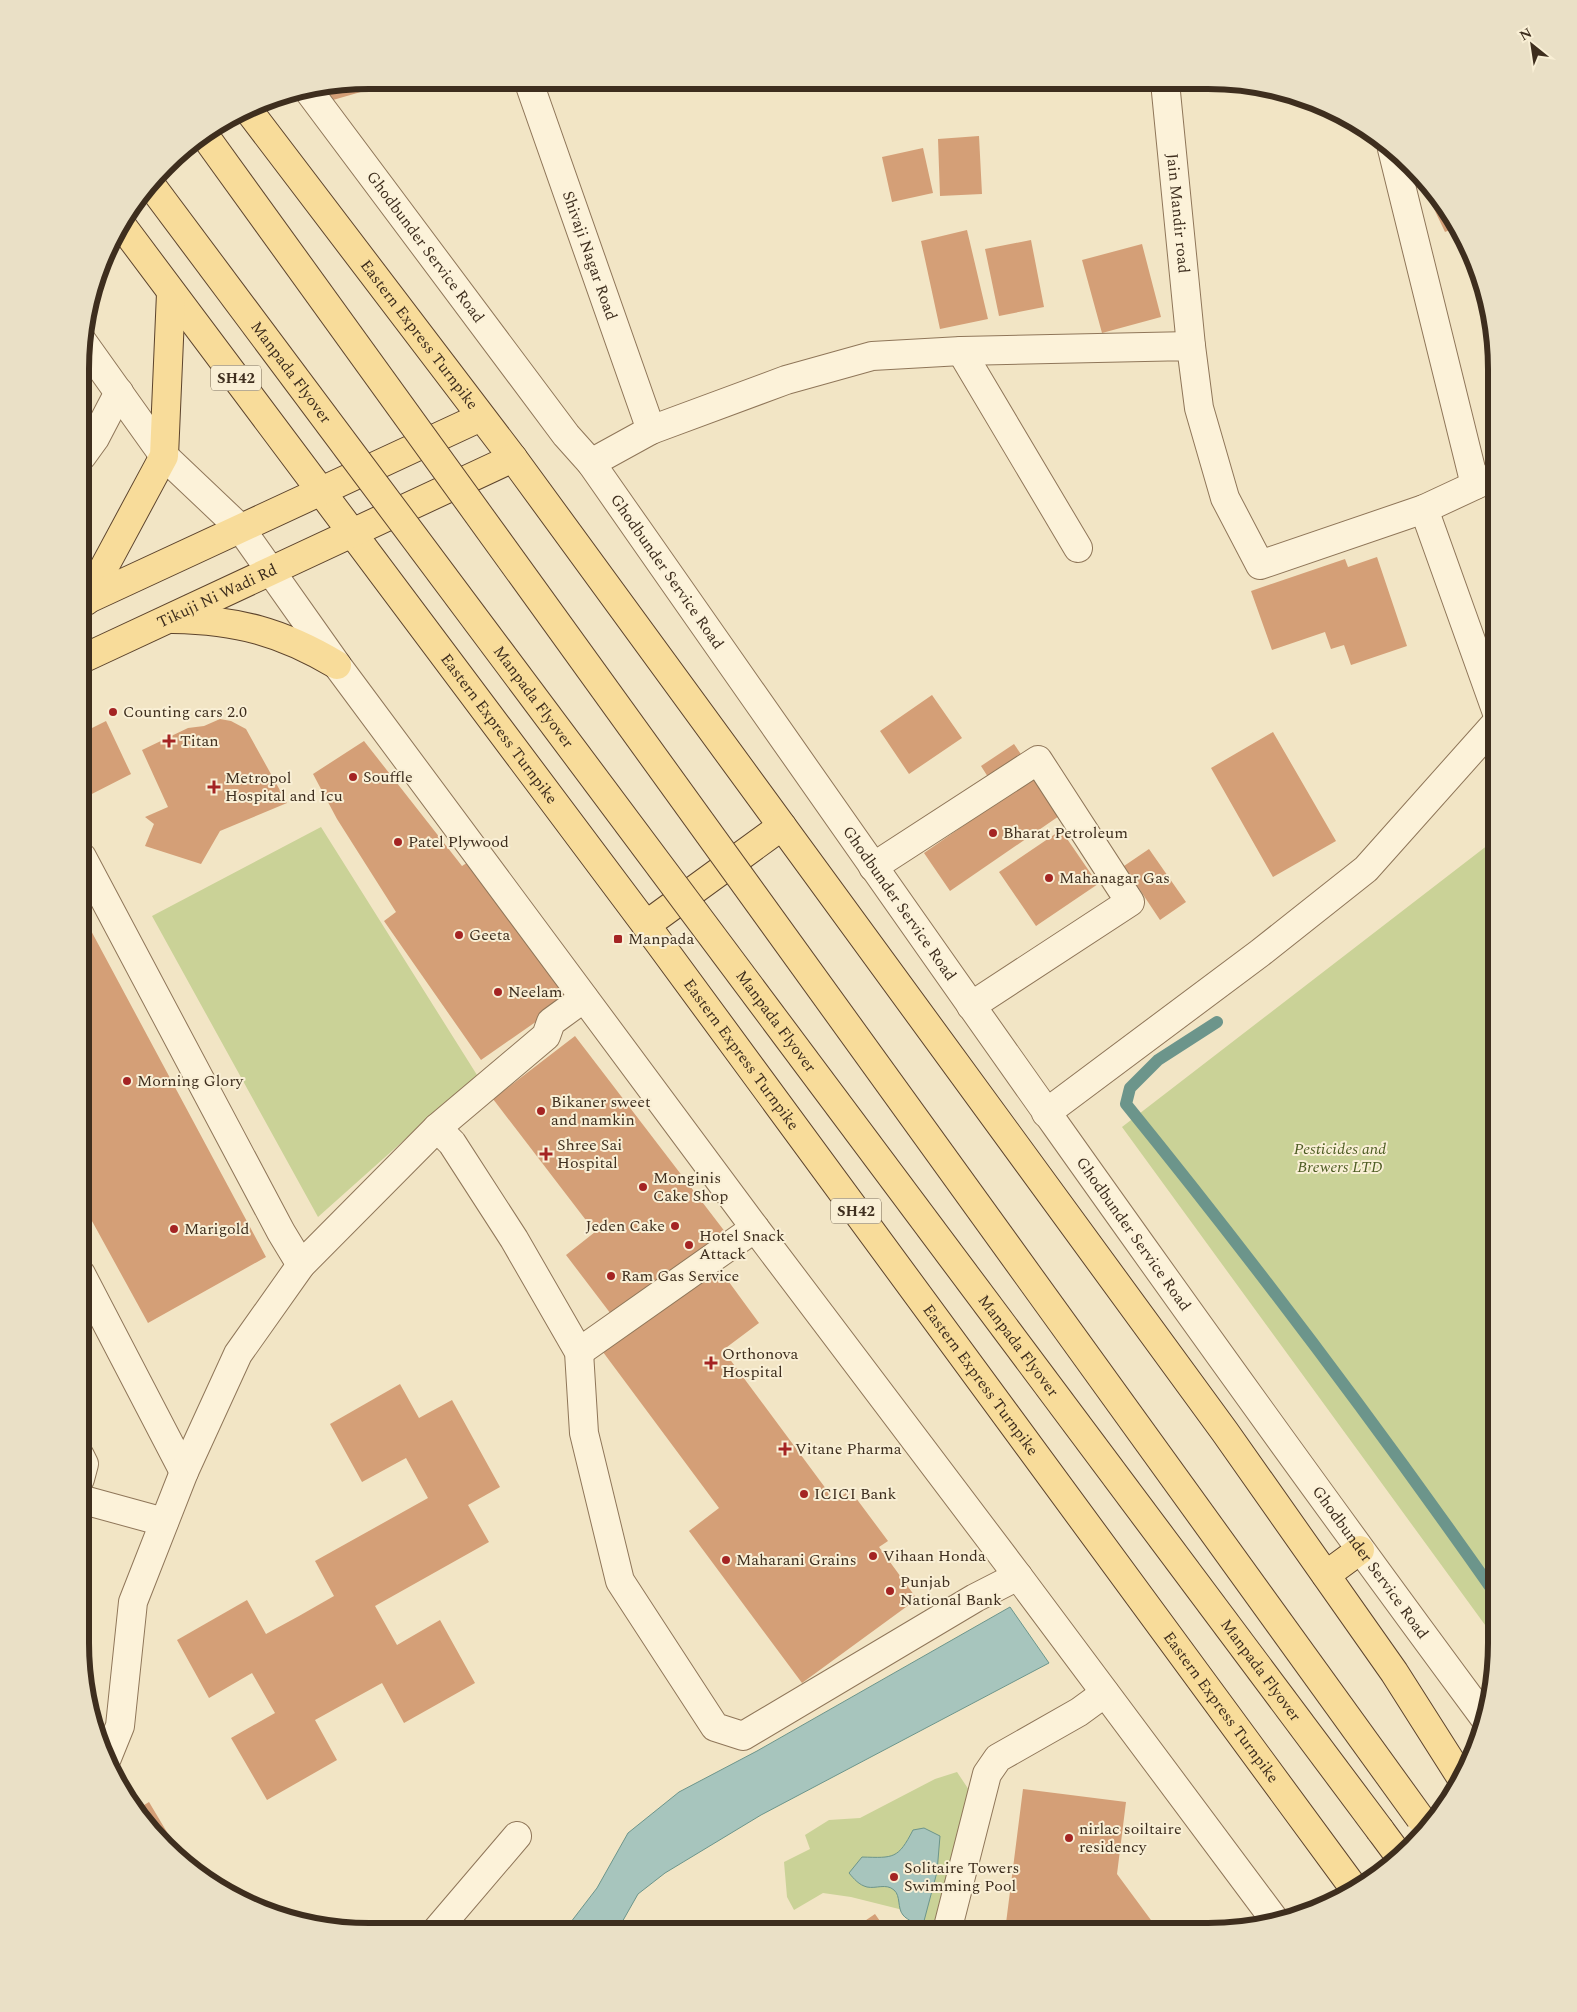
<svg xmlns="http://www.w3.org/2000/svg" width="1577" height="2012" font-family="Spectral,serif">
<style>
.green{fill:#cad297}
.water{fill:#a7c5bd;stroke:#6c958b}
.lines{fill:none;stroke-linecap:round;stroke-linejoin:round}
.stream{stroke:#6c958b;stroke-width:12}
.building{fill:#d49f77}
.minor-casing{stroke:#8f7659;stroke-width:30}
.major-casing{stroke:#5d442d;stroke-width:30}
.minor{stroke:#fcf2d9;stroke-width:28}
.major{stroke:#f8dc9a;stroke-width:28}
.major-bridge-casing{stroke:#5d442d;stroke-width:30;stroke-linecap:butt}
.major-bridge{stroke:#f8dc9a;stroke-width:28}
.poi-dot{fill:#a42423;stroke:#f9efd5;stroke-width:2}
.labels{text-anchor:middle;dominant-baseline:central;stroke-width:4;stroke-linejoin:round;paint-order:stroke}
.shield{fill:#f9efd5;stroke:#766855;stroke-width:1}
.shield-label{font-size:15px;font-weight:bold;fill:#3e2e1e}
.street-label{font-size:16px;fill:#3e2e1e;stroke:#f9efd5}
.poi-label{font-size:16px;fill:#3e2e1e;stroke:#f9efd5;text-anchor:start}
.park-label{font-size:16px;font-style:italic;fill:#4d5c23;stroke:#f9efd5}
.rim{fill:none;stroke:#3e2e1e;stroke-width:6}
</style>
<rect width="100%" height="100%" fill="#f2e5c5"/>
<!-- green -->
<path class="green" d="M 321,827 L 477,1075 L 318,1217 L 152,916 Z
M 1497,838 L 1496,1640 L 1122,1127 Z
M 957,1772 L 971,1793 L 936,1931 L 922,1931 L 903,1910 L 851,1897 L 823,1893 L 794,1910 L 787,1897 L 784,1862 L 810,1849 L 805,1835 L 829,1820 L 860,1818 L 935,1779 Z"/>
<!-- water -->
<path class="water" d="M 1010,1607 L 1049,1663 L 761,1815 L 665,1873 L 638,1894 L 617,1931 L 564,1931 L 597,1888 L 628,1833 L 679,1792 L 757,1751 Z
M 924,1828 L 940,1836 L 937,1872 L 924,1921 L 913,1923 C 910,1920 905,1918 903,1915 C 897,1908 901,1896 894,1890 C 886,1883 876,1889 867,1887 C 859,1885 854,1879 849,1873 L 862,1857 C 894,1858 898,1859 913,1830 Z"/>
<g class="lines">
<!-- stream -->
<path class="stream" d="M 1217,1022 L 1158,1060 L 1130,1088 L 1126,1104 C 1255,1263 1378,1427 1496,1595"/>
</g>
<!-- building -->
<path class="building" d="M 369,80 L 399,81 L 319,104 L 315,89 Z
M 979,136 L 982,194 L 940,196 L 938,139 Z
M 923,148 L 933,193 L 892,202 L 882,157 Z
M 1418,172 L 1425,178 L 1459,226 L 1445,232 L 1417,173 Z
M 967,230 L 988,319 L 940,329 L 921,241 Z
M 1031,240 L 1044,307 L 999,316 L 985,249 Z
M 1142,244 L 1161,317 L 1102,333 L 1082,260 Z
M 1377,557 L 1407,646 L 1351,665 L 1344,645 L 1331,649 L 1325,632 L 1272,650 L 1251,591 L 1345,559 L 1348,567 Z
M 932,695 L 962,738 L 909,774 L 880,731 Z
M 82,710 L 90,726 L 82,730 Z
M 220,719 L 231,721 L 246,729 L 287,803 L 220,831 L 201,864 L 145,846 L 154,824 L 145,817 L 168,807 L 142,750 L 188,728 L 204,726 Z
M 106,721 L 131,774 L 82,799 L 82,733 Z
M 1273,732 L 1336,841 L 1273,877 L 1211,768 Z
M 364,741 L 462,866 L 473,859 L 570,998 L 481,1060 L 384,921 L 396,912 L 337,819 L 313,774 Z
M 1014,744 L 1062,814 L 950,891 L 924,853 L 1002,799 L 981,766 Z
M 1061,830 L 1098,884 L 1036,926 L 999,872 Z
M 1149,849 L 1186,902 L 1160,920 L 1124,866 Z
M 81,912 L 266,1257 L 148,1323 L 81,1201 Z
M 575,1036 L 729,1237 L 617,1322 L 566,1255 L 595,1232 L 493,1099 Z
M 718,1267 L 759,1323 L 723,1350 L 835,1501 L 850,1490 L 888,1541 L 879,1547 L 917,1599 L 802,1683 L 689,1531 L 719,1508 L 603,1352 Z
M 400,1384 L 419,1418 L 452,1400 L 500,1487 L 468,1505 L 489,1542 L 375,1606 L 397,1645 L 440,1620 L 475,1683 L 404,1723 L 382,1683 L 315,1720 L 337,1760 L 267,1800 L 231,1738 L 275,1713 L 252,1673 L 209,1698 L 177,1640 L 247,1600 L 266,1634 L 299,1616 L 334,1596 L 315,1561 L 428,1498 L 406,1458 L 362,1482 L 330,1424 Z
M 1023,1789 L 1126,1802 L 1117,1874 L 1159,1931 L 1005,1931 Z
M 149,1802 L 183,1859 L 181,1861 L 164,1847 L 136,1810 Z
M 875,1914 L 887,1931 L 850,1931 Z"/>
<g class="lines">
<!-- minor casing -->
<g class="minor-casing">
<g id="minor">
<path id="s1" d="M 528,80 L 651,430"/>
<path id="s2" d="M 1165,82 L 1191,346"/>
<path id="s3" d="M 308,90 L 566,435 L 591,463 C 886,885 1180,1307 1486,1720"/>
<path d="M 1392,149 L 1475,485"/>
<path d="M 82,341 L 164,456 L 241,529 L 337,665 L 755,1228 L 1018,1576 L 1277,1923"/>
<path d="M 961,351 L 1078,548"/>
<path d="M 82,456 L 95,438 L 119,392"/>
<path d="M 591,463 L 651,430 L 786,380 L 872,356 L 961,351 L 1191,346 L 1199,408 L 1225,498 L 1260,565 L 1424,509 L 1497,475"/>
<path d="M 1424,509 L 1497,713"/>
<path d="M 82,857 L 281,1232 L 301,1265"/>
<path d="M 873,867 L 1038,760 L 1130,902 L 971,1006"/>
<path d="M 1046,1113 L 1260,953 L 1366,869 L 1497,722"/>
<path d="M 437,1128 L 452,1143 L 514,1239 L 579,1352 L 584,1433 L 620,1581 L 715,1727 L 743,1736 L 975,1598 L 1018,1576"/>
<path d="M 81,1274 L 184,1472"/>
<path d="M 579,1352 L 755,1228"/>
<path d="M 80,1479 L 84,1464 L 80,1456"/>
<path d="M 80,1499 L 164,1522"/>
<path d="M 107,1758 L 120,1726 L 133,1602 L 184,1472 L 238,1354 L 301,1265 L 437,1128 L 546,1036 L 551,1022 L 584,998"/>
<path d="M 436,1931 L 517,1836"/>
<path d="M 947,1931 L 987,1774 L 998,1758 L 1079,1712 L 1105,1693"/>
</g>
</g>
<!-- major casing -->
<g class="major-casing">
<g id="major">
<path id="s4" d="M 249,111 L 513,458 L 1225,1432 L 1394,1672 L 1462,1779"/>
<path id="s5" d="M 120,223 L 646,925 L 1356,1891"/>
<path d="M 86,601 L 164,456 L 171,293"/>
<path d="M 82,602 L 481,417"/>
<path d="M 173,619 C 237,620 282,632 337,665"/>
<path id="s6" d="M 82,659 L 513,458"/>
<path d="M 646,925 L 782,826"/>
<path d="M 1326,1575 L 1360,1550"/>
<path d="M 1380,1830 L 1400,1857"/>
</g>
</g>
<!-- minor -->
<use href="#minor" class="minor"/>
<!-- major -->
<use href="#major" class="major"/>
<!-- major-bridge casing -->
<g class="major-bridge-casing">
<g id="major-bridge">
<path d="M 205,136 L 1420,1818"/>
<path id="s7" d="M 151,185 L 1380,1830"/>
</g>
</g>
<!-- major-bridge -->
<use href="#major-bridge" class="major-bridge"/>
</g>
<!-- markers -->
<g class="poi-dot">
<circle cx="113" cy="712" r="5"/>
<path d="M166.5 733.5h5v5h5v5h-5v5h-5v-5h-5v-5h5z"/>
<circle cx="353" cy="777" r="5"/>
<path d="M211.5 779.5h5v5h5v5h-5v5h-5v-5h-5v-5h5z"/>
<circle cx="993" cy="833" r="5"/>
<circle cx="398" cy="842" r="5"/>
<circle cx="1049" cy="878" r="5"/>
<circle cx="459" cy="935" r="5"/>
<rect x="613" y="934" width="10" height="10" rx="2.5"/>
<circle cx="498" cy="992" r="5"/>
<circle cx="127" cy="1081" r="5"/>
<circle cx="541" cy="1111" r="5"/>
<path d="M543.5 1146.5h5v5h5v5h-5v5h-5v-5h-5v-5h5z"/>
<circle cx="643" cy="1187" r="5"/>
<circle cx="675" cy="1226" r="5"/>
<circle cx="174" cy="1229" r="5"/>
<circle cx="689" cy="1245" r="5"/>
<circle cx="611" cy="1276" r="5"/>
<path d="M708.5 1355.5h5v5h5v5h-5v5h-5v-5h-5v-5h5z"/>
<path d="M782.5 1441.5h5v5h5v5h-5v5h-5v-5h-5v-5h5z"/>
<circle cx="804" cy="1494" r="5"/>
<circle cx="873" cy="1556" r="5"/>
<circle cx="726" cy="1560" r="5"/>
<circle cx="890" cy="1591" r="5"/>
<circle cx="1069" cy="1838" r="5"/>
<circle cx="894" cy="1877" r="5"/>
</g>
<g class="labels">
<!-- shield labels -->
<g class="shield">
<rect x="211" y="365.5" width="50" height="25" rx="4"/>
<rect x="831" y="1198.5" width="50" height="25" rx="4"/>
</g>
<g class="shield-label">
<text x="236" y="378">SH42</text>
<text x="856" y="1211">SH42</text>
</g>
<!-- street labels -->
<g class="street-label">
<text stroke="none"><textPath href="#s2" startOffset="132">Jain Mandir road</textPath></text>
<text stroke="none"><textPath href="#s3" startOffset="196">Ghodbunder Service Road</textPath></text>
<text stroke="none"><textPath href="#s1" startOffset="186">Shivaji Nagar Road</textPath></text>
<text stroke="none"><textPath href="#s4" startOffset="281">Eastern Express Turnpike</textPath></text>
<text stroke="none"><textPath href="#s7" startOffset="234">Manpada Flyover</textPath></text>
<text stroke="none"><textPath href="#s3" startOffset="601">Ghodbunder Service Road</textPath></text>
<text stroke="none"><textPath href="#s6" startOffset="149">Tikuji Ni Wadi Rd</textPath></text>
<text stroke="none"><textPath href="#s7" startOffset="639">Manpada Flyover</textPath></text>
<text stroke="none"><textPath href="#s5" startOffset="632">Eastern Express Turnpike</textPath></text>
<text stroke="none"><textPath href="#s3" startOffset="1006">Ghodbunder Service Road</textPath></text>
<text stroke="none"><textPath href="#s7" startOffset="1044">Manpada Flyover</textPath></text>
<text stroke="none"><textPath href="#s5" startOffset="1038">Eastern Express Turnpike</textPath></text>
<text stroke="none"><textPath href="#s3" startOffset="1411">Ghodbunder Service Road</textPath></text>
<text stroke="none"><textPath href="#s7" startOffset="1449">Manpada Flyover</textPath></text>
<text stroke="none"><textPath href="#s5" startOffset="1442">Eastern Express Turnpike</textPath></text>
<text stroke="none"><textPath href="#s3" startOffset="1816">Ghodbunder Service Road</textPath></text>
<text stroke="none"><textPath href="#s7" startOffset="1854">Manpada Flyover</textPath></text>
<text stroke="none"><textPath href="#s5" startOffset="1848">Eastern Express Turnpike</textPath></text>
</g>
<!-- poi labels -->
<g class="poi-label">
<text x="123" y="712">Counting cars 2.0</text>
<text x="180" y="741">Titan</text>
<text x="363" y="777">Souffle</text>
<text x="225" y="778">Metropol<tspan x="225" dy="18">Hospital and Icu</tspan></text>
<text x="1003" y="833">Bharat Petroleum</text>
<text x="408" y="842">Patel Plywood</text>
<text x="1059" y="878">Mahanagar Gas</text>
<text x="469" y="935">Geeta</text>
<text x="628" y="939">Manpada</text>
<text x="508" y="992">Neelam</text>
<text x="137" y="1081">Morning Glory</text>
<text x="551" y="1102">Bikaner sweet<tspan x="551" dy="18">and namkin</tspan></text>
<text x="557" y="1145">Shree Sai<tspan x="557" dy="18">Hospital</tspan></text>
<text x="653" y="1178">Monginis<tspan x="653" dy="18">Cake Shop</tspan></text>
<text x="665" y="1226" text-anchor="end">Jeden Cake</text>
<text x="184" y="1229">Marigold</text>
<text x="699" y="1236">Hotel Snack<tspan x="699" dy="18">Attack</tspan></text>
<text x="621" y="1276">Ram Gas Service</text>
<text x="722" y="1354">Orthonova<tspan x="722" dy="18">Hospital</tspan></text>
<text x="795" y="1449">Vitane Pharma</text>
<text x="814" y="1494">ICICI Bank</text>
<text x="883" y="1556">Vihaan Honda</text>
<text x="736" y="1560">Maharani Grains</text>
<text x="900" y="1582">Punjab<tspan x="900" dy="18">National Bank</tspan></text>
<text x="1079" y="1829">nirlac soiltaire<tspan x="1079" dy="18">residency</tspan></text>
<text x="904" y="1868">Solitaire Towers<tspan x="904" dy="18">Swimming Pool</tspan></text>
</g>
<!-- park labels -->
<g class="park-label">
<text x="1340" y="1149">Pesticides and<tspan x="1340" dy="18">Brewers LTD</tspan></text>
</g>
</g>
<!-- crop -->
<path d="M0 0H1577V2012H0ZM369 89H1208A280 280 0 0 1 1488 369V1643A280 280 0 0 1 1208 1923H369A280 280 0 0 1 89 1643V369A280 280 0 0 1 369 89Z" fill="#eae0c6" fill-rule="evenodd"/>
<path class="rim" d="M369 89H1208A280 280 0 0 1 1488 369V1643A280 280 0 0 1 1208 1923H369A280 280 0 0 1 89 1643V369A280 280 0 0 1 369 89Z"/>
<!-- north arrow -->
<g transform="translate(1532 45) rotate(330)" stroke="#f9efd5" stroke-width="4" paint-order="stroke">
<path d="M0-4L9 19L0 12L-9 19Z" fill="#3e2e1e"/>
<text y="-8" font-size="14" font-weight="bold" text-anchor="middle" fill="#3e2e1e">N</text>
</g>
</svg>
